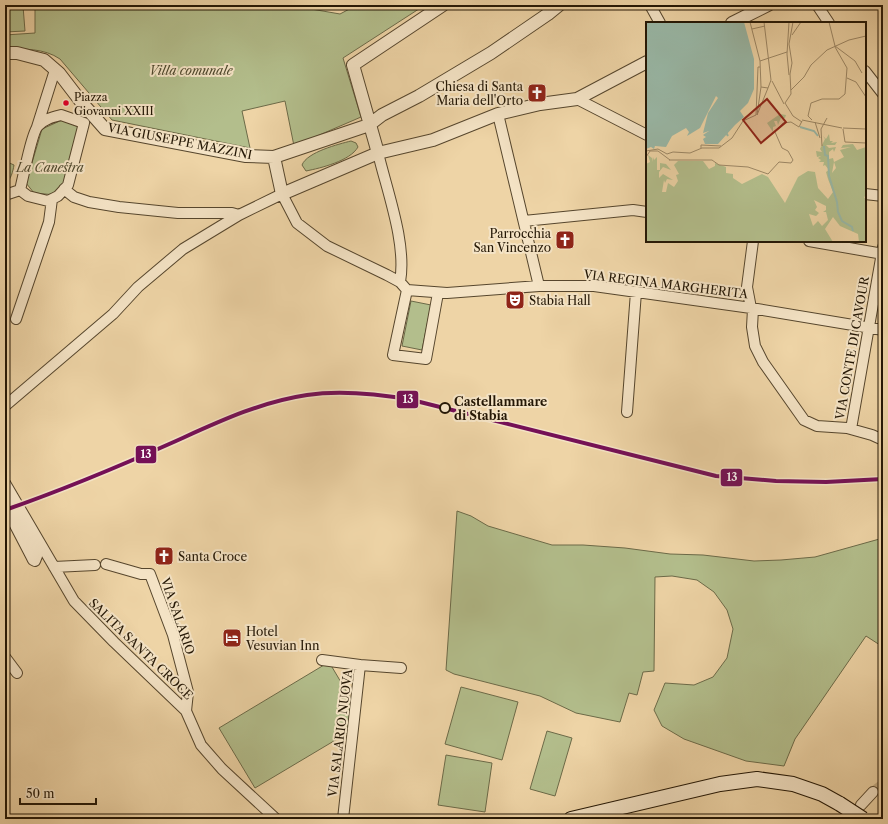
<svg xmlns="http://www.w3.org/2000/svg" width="888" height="824" font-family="'Libre Caslon Text',serif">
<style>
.green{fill:#b3be8c;stroke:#6c6a48}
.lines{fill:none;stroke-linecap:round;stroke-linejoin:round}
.minor-tunnel{stroke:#c6ae86;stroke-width:10;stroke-dasharray:10 5;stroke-linecap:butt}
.minor-casing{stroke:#56462d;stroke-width:12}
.tertiary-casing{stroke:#56462d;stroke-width:14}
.secondary-casing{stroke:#241705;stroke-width:16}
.minor{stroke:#f4e3c5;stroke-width:10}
.tertiary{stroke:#f4e3c5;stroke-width:12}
.secondary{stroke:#f4e3c5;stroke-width:14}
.secondary-bridge-casing{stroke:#241705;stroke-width:16;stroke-linecap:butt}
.secondary-bridge{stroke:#f4e3c5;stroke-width:14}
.rail-1-casing{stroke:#f4e3c5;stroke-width:7}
.rail-1{stroke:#751056;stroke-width:4}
.bus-dot{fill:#e4002b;stroke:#f4e3c5;stroke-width:1.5}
.stop-dot{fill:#f4e3c5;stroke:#241705;stroke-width:2}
.labels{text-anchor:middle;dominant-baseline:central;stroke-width:4;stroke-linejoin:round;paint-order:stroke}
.bus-label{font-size:11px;fill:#241705;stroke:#f4e3c5;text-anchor:start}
.park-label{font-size:12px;font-style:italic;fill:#4f492e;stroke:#f4e3c5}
.poi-label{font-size:12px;fill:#241705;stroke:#f4e3c5;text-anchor:start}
.street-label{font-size:12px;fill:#241705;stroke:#f4e3c5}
.stop-label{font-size:12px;font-weight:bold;fill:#241705;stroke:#f4e3c5;text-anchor:start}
.inset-river{fill:none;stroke:#99b8a7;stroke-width:2}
.inset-road{fill:none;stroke:#9d8866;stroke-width:1}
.view{fill:#8f2418;fill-opacity:0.15;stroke:#8f2418;stroke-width:2}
.inset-edge{fill:none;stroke:#241705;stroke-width:2}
.line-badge{stroke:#f4e3c5;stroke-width:1.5}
.badge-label{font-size:11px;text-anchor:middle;font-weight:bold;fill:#fff}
</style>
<rect width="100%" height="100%" fill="#eed4a6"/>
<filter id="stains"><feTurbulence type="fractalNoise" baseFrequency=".005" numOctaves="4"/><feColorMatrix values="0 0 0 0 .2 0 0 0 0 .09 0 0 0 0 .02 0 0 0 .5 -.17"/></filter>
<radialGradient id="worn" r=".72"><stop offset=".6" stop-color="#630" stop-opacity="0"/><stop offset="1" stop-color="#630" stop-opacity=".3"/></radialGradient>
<!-- green -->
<path class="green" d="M 35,5 L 288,5 L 340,14 L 357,5 L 425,5 L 343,58 L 361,117 L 294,146 L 285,101 L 242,111 L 250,148 L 112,120 L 60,59 C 44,48 24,49 5,49 L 5,35 L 35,33 Z
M 23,6 L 25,31 L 5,32 L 5,7 Z
M 62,120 L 81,128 L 66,184 L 56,195 L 34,193 L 26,183 L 42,129 Z
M 351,141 L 356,143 L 358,147 C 350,161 321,168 306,171 L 302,165 C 307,152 339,144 351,141 Z
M 5,161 L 14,165 C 13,171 11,180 5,184 Z
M 411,301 L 431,305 L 422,350 L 402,346 Z
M 457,511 L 471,516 L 488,526 L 552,545 L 583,545 L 625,548 L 670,554 L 703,555 L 754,561 L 781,560 L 815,557 L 883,538 L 883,647 L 866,636 L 795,739 L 784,766 L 746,761 L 684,739 L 662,726 L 654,710 L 665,683 L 694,685 L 713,677 L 727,658 L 733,629 L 727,610 L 714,592 L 697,580 L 672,576 L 655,577 L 654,671 L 643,672 L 637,695 L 629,693 L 620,722 L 576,713 L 540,696 L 454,674 L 446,670 Z
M 329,662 L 351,699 L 349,732 L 255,788 L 219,728 Z
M 461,687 L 518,702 L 502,760 L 445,744 Z
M 547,731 L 572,738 L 555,796 L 530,789 Z
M 446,755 L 492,763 L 485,812 L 438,805 Z"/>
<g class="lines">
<!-- minor-tunnel -->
<path class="minor-tunnel" d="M 873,792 L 883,784"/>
<!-- minor casing -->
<g class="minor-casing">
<path id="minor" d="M 650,5 L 660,23
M 817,5 L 829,23
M 865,71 L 883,94
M 577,99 L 647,135
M 498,114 L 539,286
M 61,115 L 84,123 L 68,185 L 58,196 L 48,201 L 28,196 L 20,190 C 23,178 32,132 38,126 C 44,119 53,117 61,115 Z
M 37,127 L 55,70
M 378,153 C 387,191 407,244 400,282
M 64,189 L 74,197 L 89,202 L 119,207 L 178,213 L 232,213 L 239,215
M 865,194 L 883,196
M 5,195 L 20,190
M 524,221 L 633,210 L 647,212
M 809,241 L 883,254
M 407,290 L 393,355 L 426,359 L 438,293
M 751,308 L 747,287 L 753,241
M 753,309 L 752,327 L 755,346 L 763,362 L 804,420 L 817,426 L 847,428 L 872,435 L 883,440
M 16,319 L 49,222 L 52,199
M 5,406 L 113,314 L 138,287 L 183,249 L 239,215 L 282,194 L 297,223 L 327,246 L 387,275 L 400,282 L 407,290 L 447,293 L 539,286 L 594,286 L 751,308 L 883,330
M 627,412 L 636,292
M 851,429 L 883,247
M 5,483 L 74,601 L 114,642 L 186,711 L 201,745 L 222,769 L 276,819
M 5,498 L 37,556 L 35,561 L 33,560 L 31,556 L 5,506
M 106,564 L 141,574 L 150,574 L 173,635 L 188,692 L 186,711
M 54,567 L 95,565
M 5,657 L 17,673
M 322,660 L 360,665
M 861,805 L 873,792
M 343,819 L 360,665 L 401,668"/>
</g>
<!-- tertiary casing -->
<g class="tertiary-casing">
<path id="tertiary" d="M 732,23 L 768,5
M 5,53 L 17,53 L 44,60 L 59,73 L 82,103 L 105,129 L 246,156 L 274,157 L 369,125 L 382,115 L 419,96 L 491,53 L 548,14 L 559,5
M 378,153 L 433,140 L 498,114 L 540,104 L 577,99 L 647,62
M 274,157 L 282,194 L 378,153 L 353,65 L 443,5"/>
</g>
<!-- secondary casing -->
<g class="secondary-casing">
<path id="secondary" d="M 571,819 L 720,784 L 757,779 L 793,784 L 822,794 L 840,804"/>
</g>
<!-- minor -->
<use href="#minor" class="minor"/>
<!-- tertiary -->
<use href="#tertiary" class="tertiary"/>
<!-- secondary -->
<use href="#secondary" class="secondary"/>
<!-- secondary-bridge casing -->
<g class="secondary-bridge-casing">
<path id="secondary-bridge" d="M 840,804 L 863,819"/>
</g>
<!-- secondary-bridge -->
<use href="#secondary-bridge" class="secondary-bridge"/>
<!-- rail-1 casing -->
<g class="rail-1-casing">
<path id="rail-1" d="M 5,510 C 63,490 120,466 176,441 C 218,422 260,402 307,395 C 342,390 378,394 412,400 L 716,476 L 776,481 L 826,482 L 883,479"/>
</g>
<!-- rail-1 -->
<use href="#rail-1" class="rail-1"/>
</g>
<!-- icons -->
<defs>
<g id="church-square" transform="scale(1)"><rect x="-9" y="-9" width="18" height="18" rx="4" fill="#8f2418" stroke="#f4e3c5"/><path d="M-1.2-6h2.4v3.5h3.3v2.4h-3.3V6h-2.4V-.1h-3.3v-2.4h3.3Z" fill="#fff"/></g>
<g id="theatre-square" transform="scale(1)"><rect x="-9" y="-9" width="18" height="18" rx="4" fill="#8f2418" stroke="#f4e3c5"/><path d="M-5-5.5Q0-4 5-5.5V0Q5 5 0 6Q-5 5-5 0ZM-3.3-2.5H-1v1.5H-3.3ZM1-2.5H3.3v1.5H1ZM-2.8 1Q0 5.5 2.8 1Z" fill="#fff"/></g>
<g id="hotel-square" transform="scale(1)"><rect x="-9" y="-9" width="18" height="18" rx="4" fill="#8f2418" stroke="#f4e3c5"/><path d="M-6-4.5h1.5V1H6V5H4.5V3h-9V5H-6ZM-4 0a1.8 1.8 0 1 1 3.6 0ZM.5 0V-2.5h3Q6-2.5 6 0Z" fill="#fff"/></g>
</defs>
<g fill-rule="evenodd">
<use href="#church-square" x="537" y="93"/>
<use href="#church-square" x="565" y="240"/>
<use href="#theatre-square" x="515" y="300"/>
<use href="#church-square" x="164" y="556"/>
<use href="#hotel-square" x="232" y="638"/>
</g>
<!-- markers -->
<circle class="bus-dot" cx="66" cy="103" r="3.5"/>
<circle class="stop-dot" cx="445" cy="408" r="5"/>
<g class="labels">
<!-- bus labels -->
<g class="bus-label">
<text x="74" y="97">Piazza<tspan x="74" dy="14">Giovanni XXIII</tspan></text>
</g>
<!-- park labels -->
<g class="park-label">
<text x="191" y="70">Villa comunale</text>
<text x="50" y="167">La Canestra</text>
</g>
<!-- poi labels -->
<g class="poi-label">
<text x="523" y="86" text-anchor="end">Chiesa di Santa<tspan x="523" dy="14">Maria dell'Orto</tspan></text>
<text x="551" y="233" text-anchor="end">Parrocchia<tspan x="551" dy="14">San Vincenzo</tspan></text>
<text x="529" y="300">Stabia Hall</text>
<text x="178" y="556">Santa Croce</text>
<text x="246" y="631">Hotel<tspan x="246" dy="14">Vesuvian Inn</tspan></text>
</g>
<!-- street labels -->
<g class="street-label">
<text transform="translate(180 141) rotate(11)">VIA GIUSEPPE MAZZINI</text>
<text transform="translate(666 284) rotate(7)">VIA REGINA MARGHERITA</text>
<text transform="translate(852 348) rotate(-80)">VIA CONTE DI CAVOUR</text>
<text transform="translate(178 616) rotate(71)">VIA SALARIO</text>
<text transform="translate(141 649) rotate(44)">SALITA SANTA CROCE</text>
<text transform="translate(340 733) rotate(-83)">VIA SALARIO NUOVA</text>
</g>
<!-- stop labels -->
<g class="stop-label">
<text x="454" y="401">Castellammare<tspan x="454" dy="14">di Stabia</tspan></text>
</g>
</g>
<!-- overview -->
<g transform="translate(646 22)">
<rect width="220" height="220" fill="#eed4a6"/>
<path d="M 134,92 L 140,93 L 139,96 L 135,96 L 132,103 L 131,99 L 128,99 L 130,104 L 127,105 L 127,110 L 121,101 ZM 183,112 L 184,119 L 187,119 L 185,121 L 191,120 L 189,123 L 180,123 L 183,126 L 190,125 L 188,130 L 187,127 L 183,130 L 183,137 L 187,136 L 188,140 L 186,151 L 190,146 L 188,140 L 198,135 L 194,128 L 205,125 L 195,126 L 197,123 L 207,122 L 211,128 L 220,125 L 220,174 L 218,175 L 220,178 L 220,219 L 213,220 L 212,212 L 194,204 L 187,195 L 179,207 L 187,220 L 1,220 L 1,217 L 0,220 L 0,142 L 4,140 L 2,133 L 6,136 L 6,140 L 7,135 L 8,138 L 11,135 L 11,148 L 14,148 L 14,141 L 20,142 L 25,148 L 17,145 L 13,150 L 13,156 L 17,152 L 27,158 L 21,157 L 19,161 L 18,158 L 16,170 L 20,170 L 22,161 L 28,165 L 32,159 L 30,153 L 33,152 L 28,143 L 32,139 L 57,139 L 63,147 L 69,144 L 69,141 L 80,145 L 80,151 L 87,152 L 87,156 L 96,162 L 116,152 L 122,155 L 139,181 L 152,155 L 162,149 L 169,150 L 172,166 L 182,177 L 187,170 L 182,157 L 180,150 L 183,148 L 179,143 L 177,144 L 178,140 L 173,140 L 175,138 L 172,136 L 175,134 L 171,135 L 170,129 L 176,130 L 174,127 L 179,117 L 177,114 L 180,117 ZM 168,178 L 180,184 L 180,188 L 177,190 L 180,190 L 182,198 L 176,204 L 172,199 L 167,204 L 163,192 L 170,194 L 173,191 L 169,188 L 171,185 Z" fill="#b3be8c" fill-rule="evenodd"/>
<path d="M 0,0 L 98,0 L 108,37 L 108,67 L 102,81 L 94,89 L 98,95 L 89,103 L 79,94 L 89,103 L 72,122 L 59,122 L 57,117 L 60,115 L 57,113 L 63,109 L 57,111 L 62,91 L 72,76 L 70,74 L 54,106 L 41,114 L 43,110 L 40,106 L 26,114 L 20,125 L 9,124 L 8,127 L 5,125 L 0,127 Z" fill="#99b8a7"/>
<path class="inset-river" d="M 154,105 L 168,109 L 172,114M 0,106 L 64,66 L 72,65 L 78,69 L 80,75 L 73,98 L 82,114M 178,124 L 179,133 L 182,134 L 183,154 L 191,180 L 192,190 L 196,199 L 206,205 L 207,209"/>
<path class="inset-road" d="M 104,0 L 114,39 L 115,65 L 111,93M 183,0 L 189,24 L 209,39 L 216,51M 106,7 L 119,4M 146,13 L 155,0M 114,39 L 141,30M 144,52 L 146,41 L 143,22 L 147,0M 143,53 L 141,32 L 143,0M 201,56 L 210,60 L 220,75M 126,59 L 138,82M 115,65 L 122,66 L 125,58 L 118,0M 145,68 L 158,55 L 165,43 L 181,28 L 203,18 L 220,14M 139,81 L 145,72 L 144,52M 139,81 L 147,94 L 156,100M 110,93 L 112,45 L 114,45M 111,93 L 122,66M 156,98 L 196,106M 166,98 L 162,94 L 165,81 L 176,77 L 193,77 L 199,72 L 201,46 L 189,25M 169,100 L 174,116M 197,106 L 220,107M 197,107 L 199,120 L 220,121M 176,124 L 175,107 L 181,96M 55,126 L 55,123 L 75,124M 0,129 L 12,127 L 21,132 L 27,130 L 44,131 L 56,126 L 73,126 L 86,116 L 97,99 L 110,93M 0,135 L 4,129 L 12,129 L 24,138M 23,138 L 66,138 L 73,143 L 102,145 L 122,152 L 133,140 L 145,141 L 147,138 L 142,129 L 136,126 L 129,110 L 137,101 L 145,100 L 153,105 L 156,99"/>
<path class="view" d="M 121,77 L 140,100 L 115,121 L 97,98 Z"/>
<rect width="220" height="220" class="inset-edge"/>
</g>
<g class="line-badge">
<rect x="396" y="390" width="23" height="19" rx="4" fill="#751056"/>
<rect x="135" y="445" width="22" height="19" rx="4" fill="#751056"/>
<rect x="720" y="468" width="23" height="19" rx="4" fill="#751056"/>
</g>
<g class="badge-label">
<text x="408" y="403">13</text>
<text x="146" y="458">13</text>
<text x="732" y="481">13</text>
</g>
<!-- margin -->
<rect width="888" height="824" fill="none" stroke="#eed4a6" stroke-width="20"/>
<rect x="6" y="6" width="876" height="812" fill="none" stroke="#241705" stroke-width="2"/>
<rect x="10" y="10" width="868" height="804" fill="none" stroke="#241705"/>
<!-- scale -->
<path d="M20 798v6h76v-6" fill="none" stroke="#241705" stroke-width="2"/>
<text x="26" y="798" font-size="12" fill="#241705" stroke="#f4e3c5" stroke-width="3" paint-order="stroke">50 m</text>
<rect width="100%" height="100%" filter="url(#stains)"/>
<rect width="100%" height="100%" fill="url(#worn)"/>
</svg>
